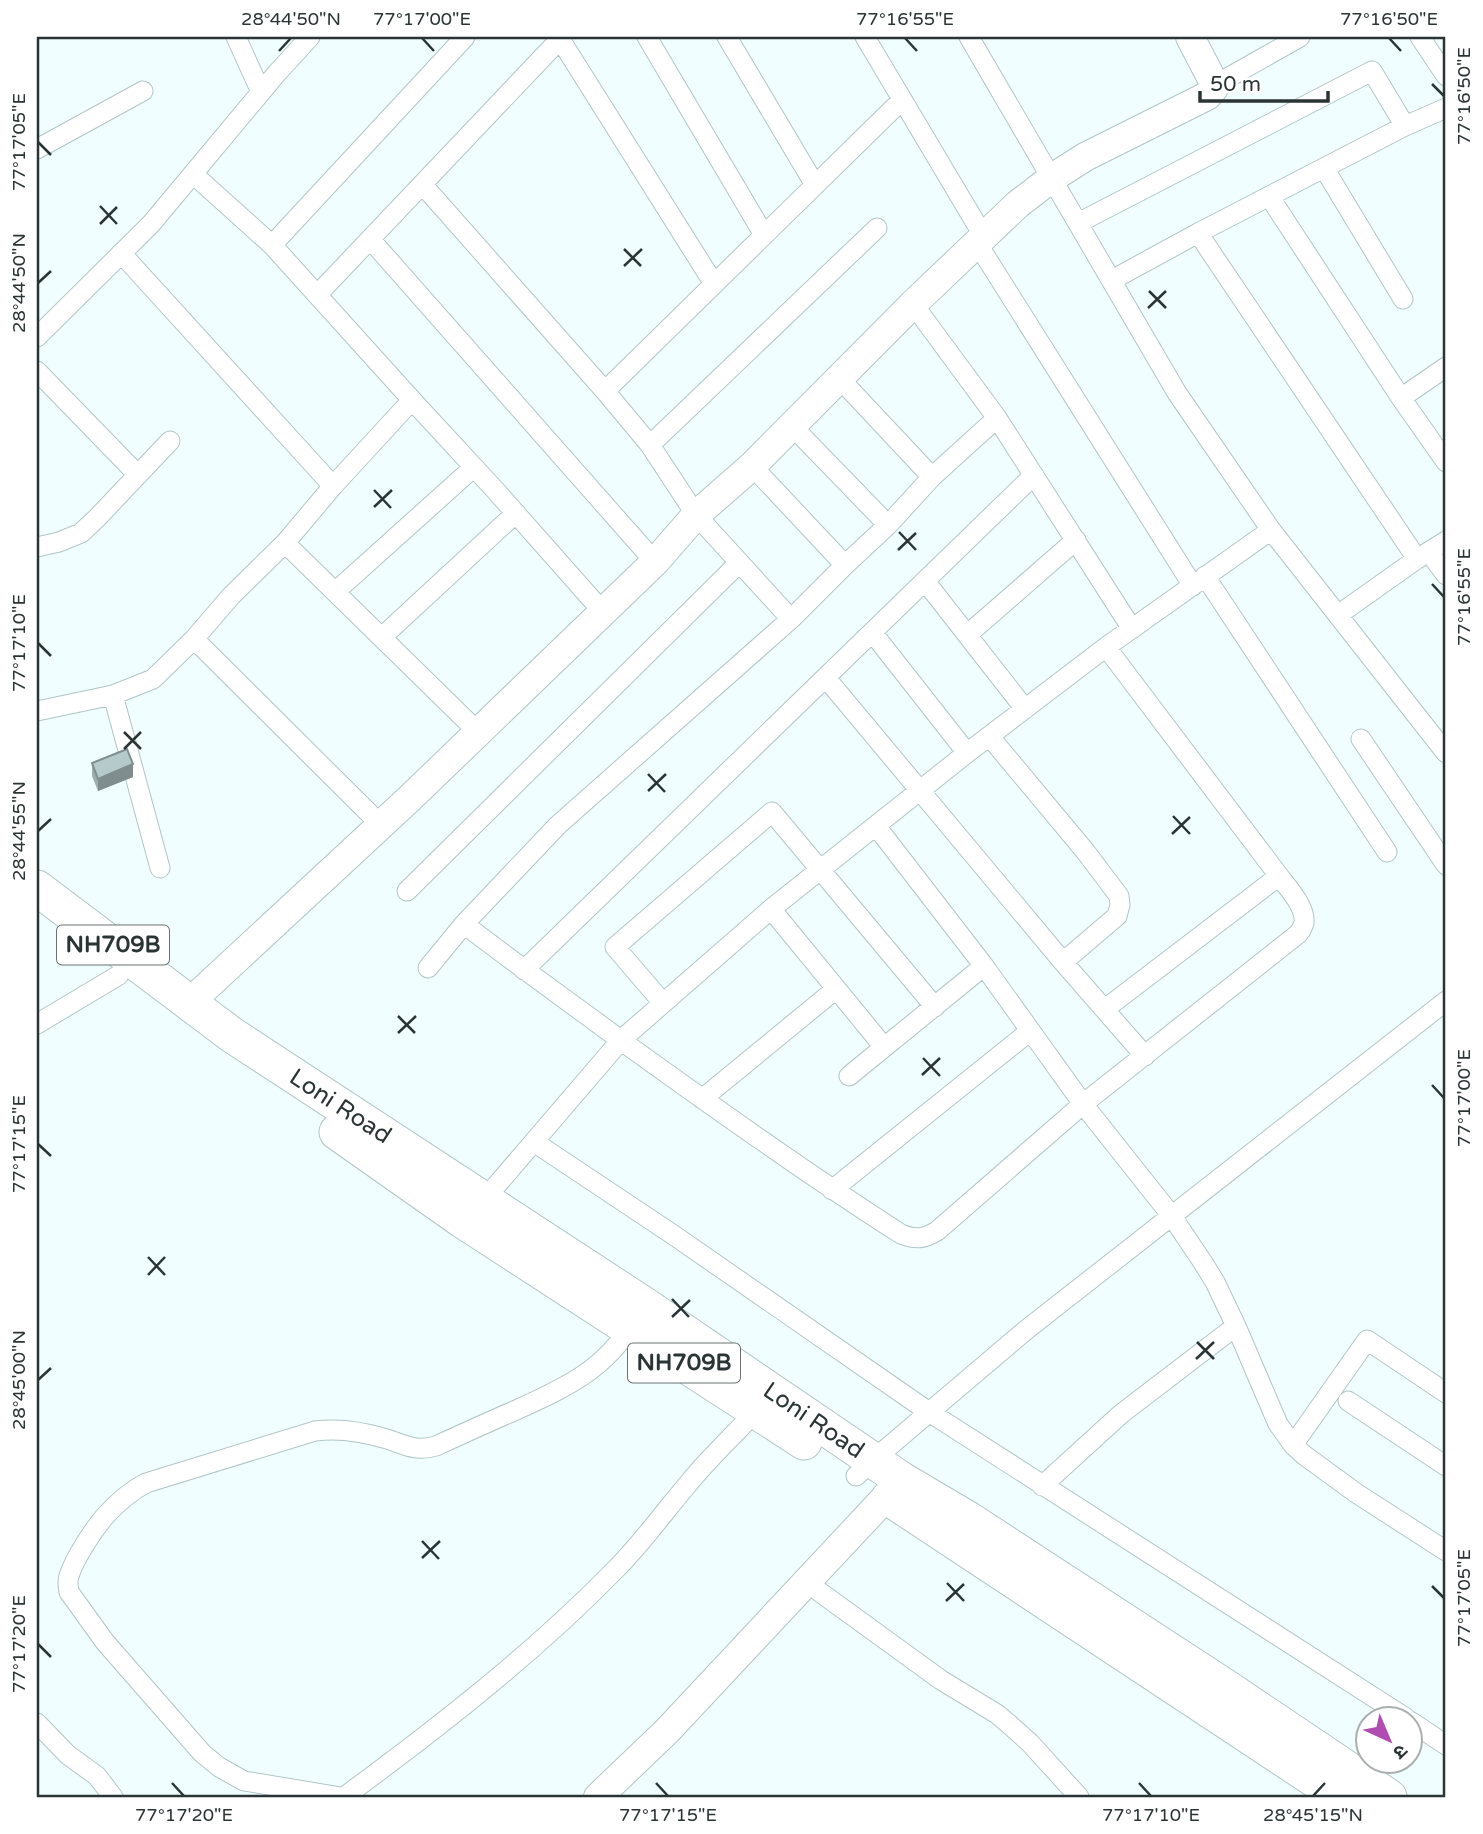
<svg xmlns="http://www.w3.org/2000/svg" width="1483" height="1834" font-family="'Varela Round','Noto Sans Devanagari',sans-serif">
<style>
.lines{fill:none;stroke-linecap:round;stroke-linejoin:round}
.street-casing{stroke:#b0c5c6;stroke-width:21}
.secondary-casing{stroke:#b0c5c6;stroke-width:30}
.highway-casing{stroke:#b0c5c6;stroke-width:37}
.street{stroke:#fff;stroke-width:19}
.secondary{stroke:#fff;stroke-width:28}
.highway{stroke:#fff;stroke-width:35}
.wall{fill:#9caeaf}
.shaded-wall{fill:#7f8d8e}
.building{fill:#b5cacb;stroke:#7f8d8e;stroke-width:2}
.ticks{fill:none;stroke:#2b3434;stroke-width:2.5}
.labels{text-anchor:middle;dominant-baseline:central;stroke-width:5;stroke-linejoin:round;paint-order:stroke}
.shield{fill:#fff;stroke:#6b7171;stroke-width:2}
.shield-label{font-size:23px;font-weight:bold;fill:#2b3434}
.street-label{font-size:24px;fill:#2b3434;stroke:#fff}
.neatline{fill:none;stroke:#2b3434;stroke-width:2.5}
.ticks-label{font-size:18px;text-anchor:middle;fill:#2b3434}
</style>
<rect width="100%" height="100%" fill="#f1feff"/>
<g class="lines">
<!-- street casing -->
<g class="street-casing">
<path id="street" d="M 236,37 L 261,92
M 647,37 L 764,235
M 727,37 L 815,185
M 865,37 L 984,237
M 969,37 L 1177,393 L 1271,530 L 1446,753
M 1420,37 L 1446,76
M 560,39 L 714,284
M 1215,85 L 1300,37
M 37,149 L 143,91
M 1324,168 L 1403,299
M 193,174 L 272,245 L 412,400 L 496,491 L 603,612
M 422,184 L 605,391 L 650,445 L 696,515 L 791,619
M 1269,196 L 1401,398 L 1446,462
M 1078,223 L 1372,71 L 1405,126
M 1198,233 L 1417,559
M 370,239 L 655,562
M 977,243 L 1193,586
M 272,245 L 465,37
M 121,253 L 333,486
M 1112,280 L 1198,233 L 1405,126 L 1446,108
M 317,295 L 562,37
M 913,304 L 997,418 L 1132,629
M 37,337 L 151,224 L 277,73 L 310,37
M 37,371 L 138,475
M 840,379 L 932,477
M 605,391 L 902,100
M 1401,398 L 1446,367
M 792,426 L 888,525
M 650,445 L 877,228
M 752,466 L 845,565
M 285,543 L 478,732
M 37,547 L 59,542 L 81,533 L 97,518 L 170,441
M 1429,552 L 1446,575
M 1205,576 L 1387,852
M 925,581 L 1025,709
M 335,592 L 474,467
M 1338,615 L 1417,559 L 1446,541
M 872,632 L 967,753
M 967,635 L 1076,540
M 382,637 L 516,513
M 194,639 L 381,825
M 826,678 L 1063,962 L 1145,1056
M 113,695 L 160,868
M 37,711 L 113,695 L 153,679 L 194,639 L 231,596 L 285,543 L 333,486 L 412,400
M 990,737 L 1085,851 L 1119,896 L 1120,905 L 1117,916 L 1063,962
M 1361,739 L 1446,865
M 876,826 L 984,966 L 1083,1104 L 1171,1215 L 1202,1261 L 1215,1282 L 1236,1326 L 1278,1424 L 1293,1445 L 1304,1455 L 1356,1493 L 1446,1551
M 407,891 L 739,563
M 771,909 L 884,1047
M 464,924 C 517,965 572,1004 626,1044 C 716,1109 807,1174 901,1234 C 916,1240 924,1239 937,1231 L 1083,1104 L 1298,934 C 1300,932 1303,926 1304,923 C 1306,907 1288,888 1279,876 L 1106,647
M 428,968 L 464,924 L 558,825 L 791,619 L 845,565 L 888,525 L 932,477 L 997,418
M 524,970 L 1034,475
M 663,1003 L 615,947 L 772,812 L 935,1007
M 1105,1009 L 1279,876
M 37,1024 L 119,975
M 849,1076 L 984,966
M 702,1099 L 836,989
M 534,1142 L 672,1234 L 929,1412 L 1406,1718
M 832,1190 L 1030,1031
M 483,1201 L 621,1040 L 771,909 L 967,753 L 1106,647 L 1271,530
M 1348,1401 L 1446,1466
M 1293,1445 L 1367,1340 L 1446,1393
M 856,1476 L 873,1460 L 1026,1330 L 1446,1001
M 1042,1486 L 1121,1414 L 1236,1326
M 806,1582 L 941,1680 L 997,1714 L 1010,1725 L 1030,1743 L 1079,1797
M 1410,1721 L 1446,1745
M 37,1723 L 68,1755 L 97,1776 L 113,1797
M 341,1797 L 244,1781 L 219,1767 L 202,1753 L 105,1642 L 69,1592 C 68,1586 67,1582 69,1576 C 74,1559 95,1527 107,1514 C 118,1502 131,1491 146,1483 L 315,1431 C 338,1428 364,1432 387,1439 C 406,1445 415,1452 436,1446 C 462,1434 488,1422 514,1411 C 562,1389 605,1371 633,1322
M 344,1797 C 439,1727 533,1654 616,1569 C 642,1543 664,1512 688,1484 C 709,1458 734,1435 757,1410"/>
</g>
<!-- secondary casing -->
<g class="secondary-casing">
<path id="secondary" d="M 189,1003 L 409,799 L 655,562 L 696,515 L 752,466 L 913,304 L 1018,204 L 1052,178 L 1085,157 L 1207,96 L 1214,88 L 1215,85 L 1190,37
M 598,1797 L 667,1731 L 901,1481"/>
</g>
<!-- highway casing -->
<g class="highway-casing">
<g id="highway">
<path id="s1" d="M 37,888 L 232,1035 L 643,1304 L 902,1480 L 968,1519 L 1227,1688 L 1389,1797"/>
<path d="M 337,1132 L 462,1220 L 804,1442"/>
<path d="M 889,1498 L 1341,1797"/>
</g>
</g>
<!-- street -->
<use href="#street" class="street"/>
<!-- secondary -->
<use href="#secondary" class="secondary"/>
<!-- highway -->
<use href="#highway" class="highway"/>
</g>
<!-- wall -->
<path class="wall" d="M 92,763 L 133,777 L 98,791 L 92,776 Z"/>
<!-- shaded-wall -->
<path class="shaded-wall" d="M 133,764 L 133,777 L 98,791 L 98,779 Z"/>
<!-- building -->
<path class="building" d="M 127,749 L 133,764 L 98,779 L 92,763 Z"/>
<!-- ticks -->
<path class="ticks" d="M 422,38 L 434,51M 905,38 L 917,51M 1389,38 L 1401,51M 279,51 L 291,38M 1432,84 L 1444,96M 38,142 L 51,155M 100,206 L 117,224M 100,224 L 117,207M 624,249 L 641,266M 624,266 L 642,249M 38,283 L 51,271M 1149,291 L 1166,308M 1148,308 L 1166,291M 374,490 L 391,508M 374,507 L 392,490M 899,532 L 916,550M 898,550 L 916,533M 1432,584 L 1444,597M 38,643 L 51,656M 124,732 L 141,749M 124,749 L 141,732M 648,774 L 665,792M 648,791 L 666,774M 1173,816 L 1190,834M 38,831 L 51,819M 1172,834 L 1190,817M 398,1016 L 415,1033M 398,1033 L 416,1016M 923,1058 L 940,1076M 922,1075 L 940,1058M 1432,1085 L 1444,1098M 38,1144 L 51,1156M 148,1257 L 165,1275M 148,1275 L 165,1257M 672,1299 L 689,1317M 672,1317 L 690,1300M 1197,1342 L 1214,1359M 1196,1359 L 1214,1342M 38,1380 L 51,1368M 422,1541 L 439,1559M 422,1558 L 440,1541M 947,1583 L 964,1601M 1432,1586 L 1444,1598M 946,1601 L 964,1584M 38,1644 L 51,1657M 172,1783 L 184,1796M 656,1783 L 668,1796M 1139,1783 L 1151,1796M 1313,1796 L 1325,1783"/>
<g class="labels">
<!-- shield labels -->
<g class="shield">
<rect x="57" y="925.5" width="112" height="39" rx="5"/>
<rect x="628" y="1343.5" width="112" height="39" rx="5"/>
</g>
<g class="shield-label">
<text x="113" y="945">NH709B</text>
<text x="684" y="1363">NH709B</text>
</g>
<!-- street labels -->
<g class="street-label">
<text stroke="none"><textPath href="#s1" startOffset="374">Loni Road</textPath></text>
<text stroke="none"><textPath href="#s1" startOffset="942">Loni Road</textPath></text>
</g>
</g>
<!-- border -->
<rect width="1483" height="1834" fill="none" stroke="#ffffff" stroke-width="77"/>
<!-- north arrow -->
<g transform="translate(1389 1740) rotate(136)"><circle r="33" fill="#ffffff" stroke="#aaaeae" stroke-width="2"/>
<path d="M0-5L12 26L0 18L-12 26Z" fill="#b04cb2"/>
<text y="-10" font-size="19" font-weight="bold" text-anchor="middle" fill="#2b3434">उ</text>
</g>
<!-- scale -->
<path d="M1200 91v10h128v-10" fill="none" stroke="#2b3434" stroke-width="3.5"/>
<text x="1210" y="91" font-size="21" fill="#2b3434" stroke="#ffffff" stroke-width="5" paint-order="stroke">50 m</text>
<rect x="38" y="38" width="1406" height="1758" class="neatline"/>
<g class="ticks-label">
<text x="291" y="25">28°44'50"N</text>
<text x="422" y="25">77°17'00"E</text>
<text x="905" y="25">77°16'55"E</text>
<text x="1389" y="25">77°16'50"E</text>
<text transform="translate(1464 96) rotate(-90)" y="6">77°16'50"E</text>
<text transform="translate(19 142) rotate(-90)" y="6">77°17'05"E</text>
<text transform="translate(19 283) rotate(-90)" y="6">28°44'50"N</text>
<text transform="translate(1464 597) rotate(-90)" y="6">77°16'55"E</text>
<text transform="translate(19 643) rotate(-90)" y="6">77°17'10"E</text>
<text transform="translate(19 831) rotate(-90)" y="6">28°44'55"N</text>
<text transform="translate(1464 1098) rotate(-90)" y="6">77°17'00"E</text>
<text transform="translate(19 1144) rotate(-90)" y="6">77°17'15"E</text>
<text transform="translate(19 1380) rotate(-90)" y="6">28°45'00"N</text>
<text transform="translate(1464 1598) rotate(-90)" y="6">77°17'05"E</text>
<text transform="translate(19 1644) rotate(-90)" y="6">77°17'20"E</text>
<text x="184" y="1821">77°17'20"E</text>
<text x="668" y="1821">77°17'15"E</text>
<text x="1151" y="1821">77°17'10"E</text>
<text x="1313" y="1821">28°45'15"N</text>
</g>
</svg>
